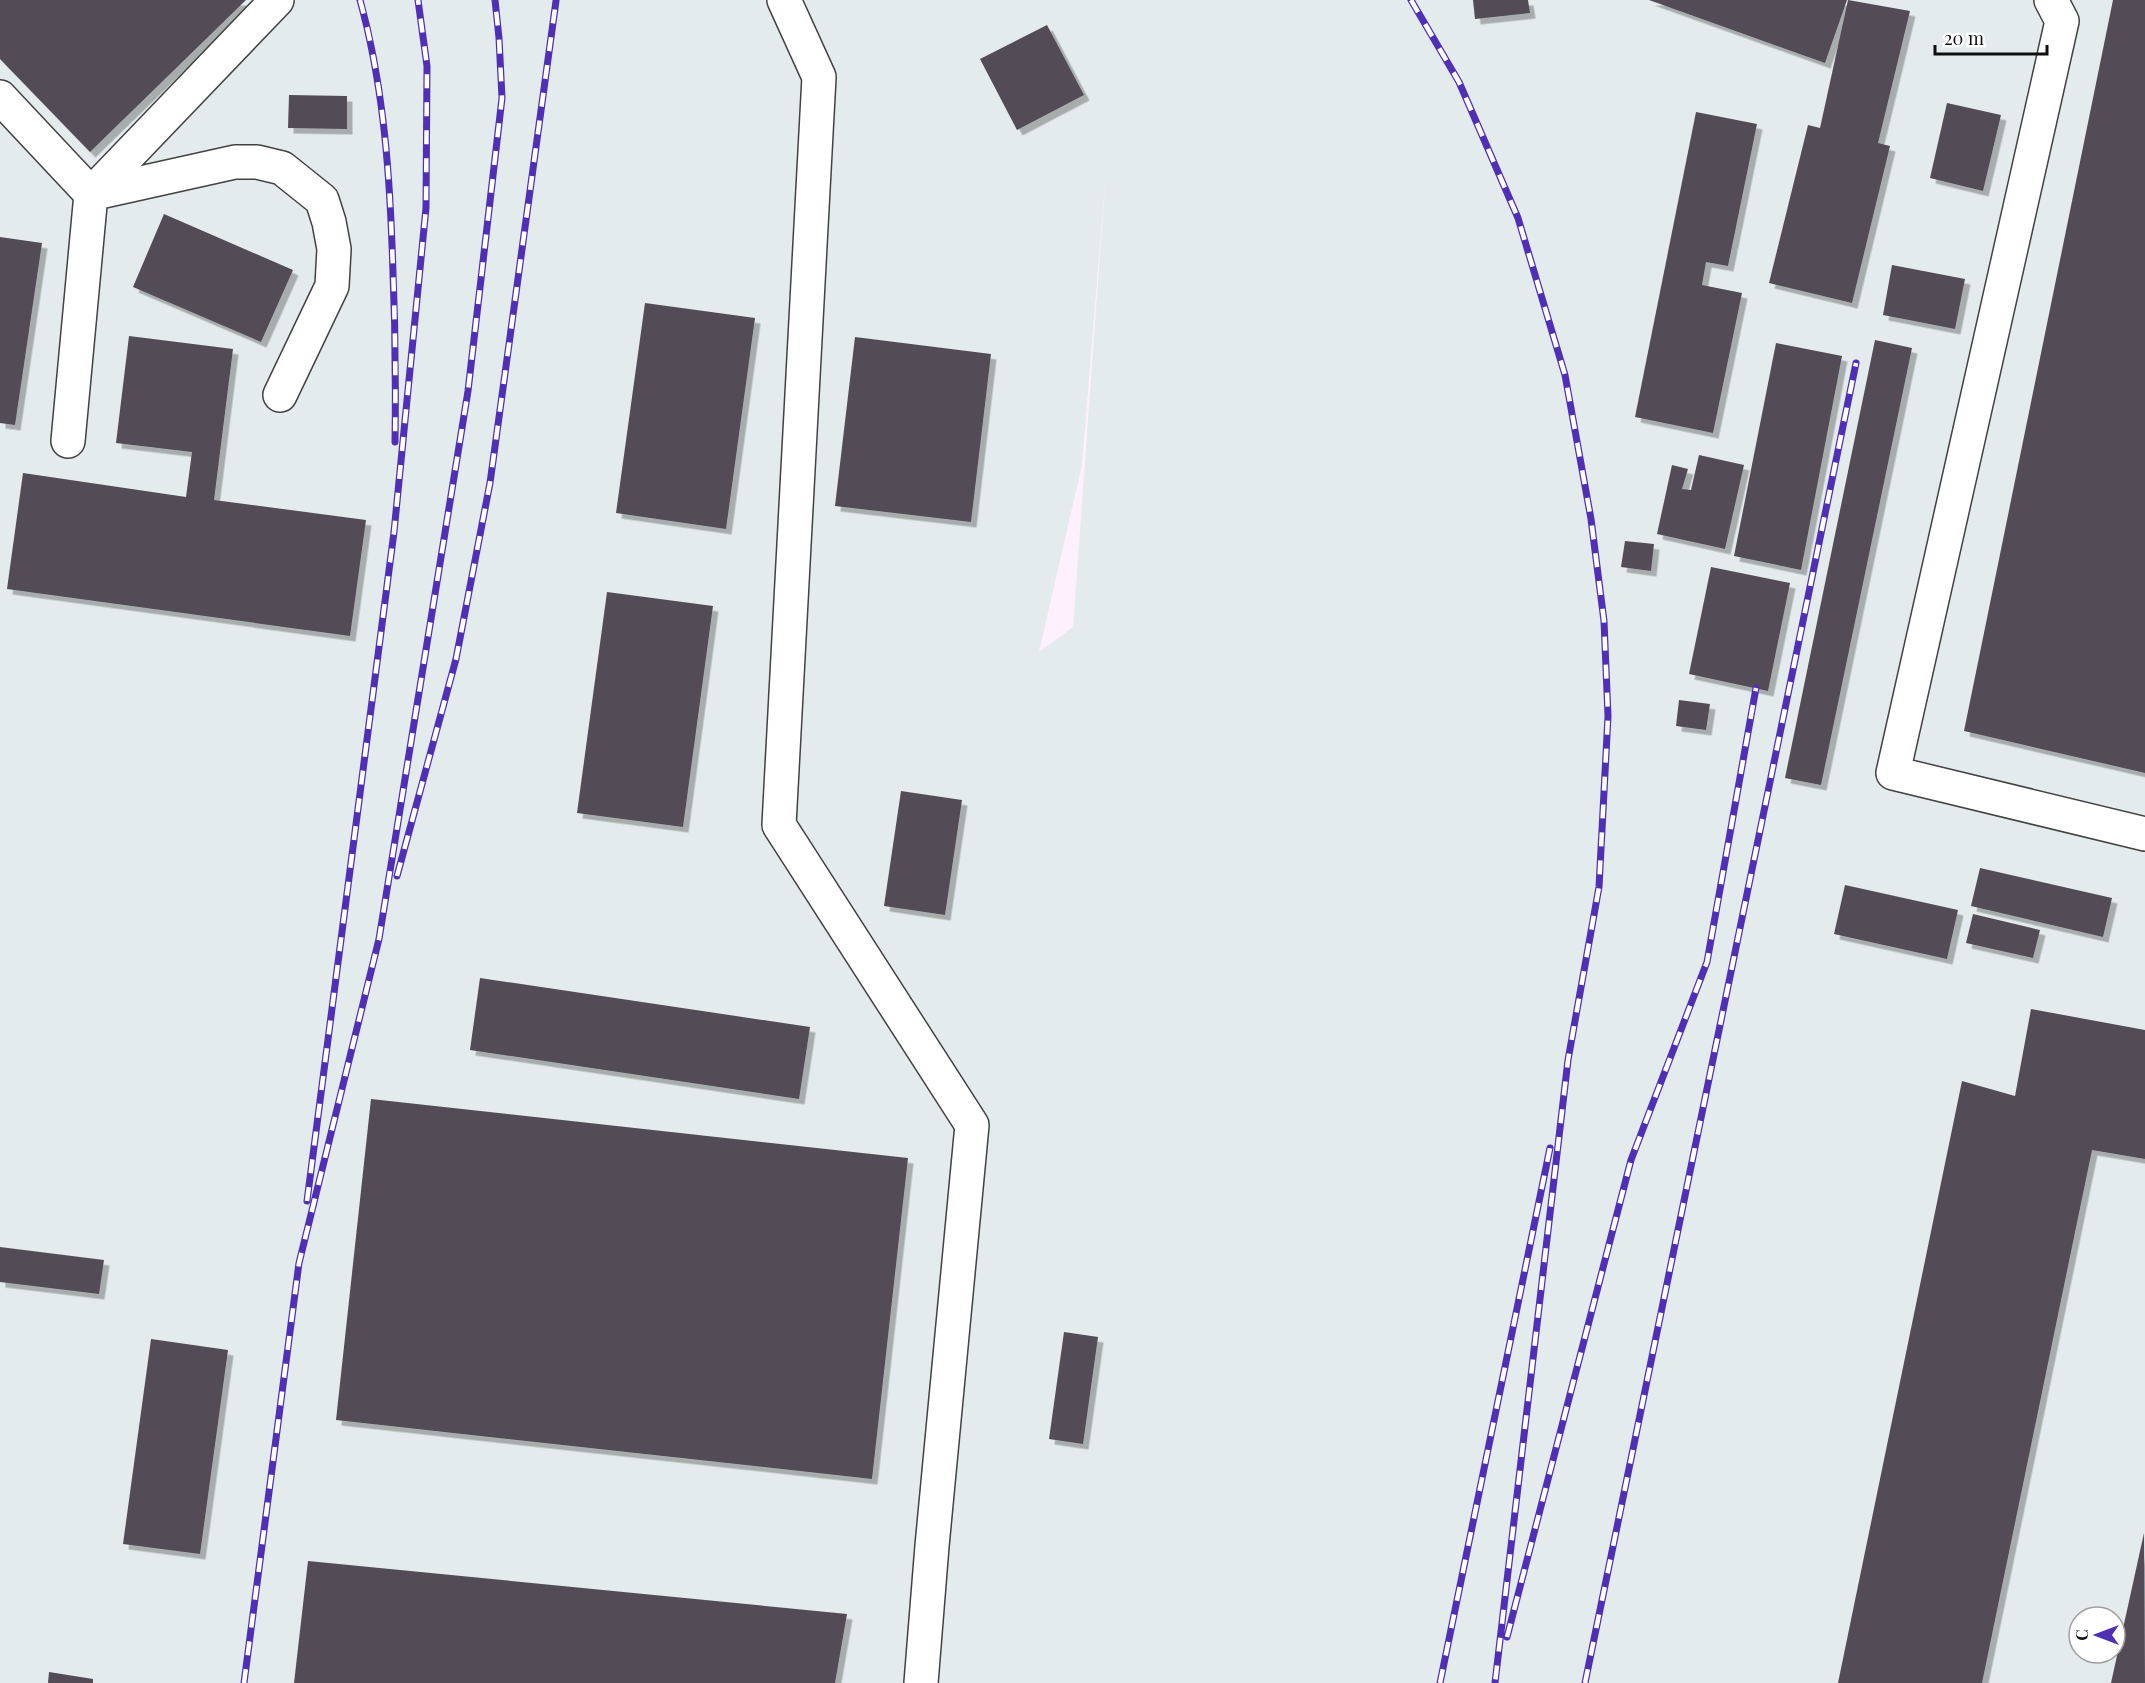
<svg xmlns="http://www.w3.org/2000/svg" width="2145" height="1683" font-family="'Playfair Display',serif">
<style>
.industrial{fill:#e4ebec;fill-rule:evenodd}
.building{fill:#534c57;filter:url(#shadow)}
.lines{fill:none;stroke-linecap:round;stroke-linejoin:round}
.minor-casing{stroke:#424242;stroke-width:36}
.minor{stroke:#fff;stroke-width:33}
.rail-casing{stroke:#4f30b5;stroke-width:7}
.rail{stroke:#fff;stroke-width:4.5;stroke-dasharray:14;stroke-linecap:butt}
</style>
<defs>
<filter id="shadow"><feDropShadow dx="5.5" dy="5.5" stdDeviation="0" flood-color="#0004"/></filter>
</defs>
<rect width="100%" height="100%" fill="#fef1fd"/>
<!-- industrial -->
<path class="industrial" d="M 0,0 L 2145,0 L 2145,1683 L 0,1683 ZM 1106,171 L 1073,627 L 1039,652 L 1082,465 ZM 2079,1617 L 2115,1617 L 2115,1653 L 2079,1653 Z"/>
<!-- building -->
<path class="building" d="M 0,0 L 246,0 L 90,152 L 0,59 Z
M 1473,0 L 1528,0 L 1530,13 L 1475,19 Z
M 1649,0 L 1847,0 L 1825,63 Z
M 1848,0 L 1910,11 L 1878,143 L 1890,146 L 1852,303 L 1769,283 L 1808,125 L 1820,128 Z
M 2113,0 L 2145,0 L 2145,773 L 1964,731 Z
M 1047,25 L 1084,95 L 1017,130 L 980,59 Z
M 289,95 L 347,96 L 347,129 L 288,128 Z
M 1947,103 L 2001,115 L 1983,191 L 1930,178 Z
M 1696,112 L 1757,124 L 1728,266 L 1706,262 L 1702,285 L 1742,293 L 1713,433 L 1635,417 Z
M 164,214 L 293,270 L 261,342 L 133,287 Z
M 0,237 L 42,243 L 15,425 L 0,423 Z
M 1892,265 L 1965,279 L 1955,329 L 1883,315 Z
M 645,303 L 755,318 L 726,529 L 616,513 Z
M 129,336 L 233,349 L 214,500 L 366,520 L 350,636 L 7,589 L 23,473 L 186,497 L 192,452 L 116,443 Z
M 855,337 L 991,354 L 971,522 L 835,506 Z
M 1875,340 L 1912,348 L 1821,785 L 1785,778 Z
M 1776,343 L 1842,356 L 1801,570 L 1734,556 Z
M 1699,455 L 1744,465 L 1725,549 L 1657,534 L 1672,465 L 1688,469 L 1682,489 L 1691,490 Z
M 1625,541 L 1654,544 L 1651,571 L 1621,567 Z
M 1711,567 L 1790,583 L 1768,691 L 1689,674 Z
M 607,592 L 713,606 L 683,827 L 577,813 Z
M 1679,700 L 1710,704 L 1706,730 L 1676,726 Z
M 901,791 L 962,800 L 945,915 L 884,906 Z
M 1980,868 L 2112,898 L 2103,937 L 1971,906 Z
M 1845,885 L 1958,910 L 1947,959 L 1834,934 Z
M 1973,914 L 2040,930 L 2033,958 L 1966,943 Z
M 480,978 L 810,1027 L 799,1099 L 470,1050 Z
M 2031,1009 L 2145,1030 L 2145,1159 L 2092,1150 L 1982,1683 L 1838,1683 L 1962,1081 L 2015,1096 Z
M 371,1099 L 908,1158 L 872,1479 L 336,1420 Z
M 0,1247 L 104,1260 L 99,1294 L 0,1282 Z
M 1064,1332 L 1098,1337 L 1083,1444 L 1049,1439 Z
M 151,1339 L 228,1350 L 200,1554 L 123,1544 Z
M 2144,1533 L 2145,1683 L 2111,1683 Z
M 308,1561 L 847,1614 L 835,1683 L 294,1683 Z
M 49,1672 L 93,1679 L 93,1683 L 48,1683 Z"/>
<g class="lines">
<!-- minor casing -->
<g class="minor-casing">
<path id="minor" d="M 784,0 L 819,77 L 779,825 L 972,1125 L 932,1546 L 921,1683
M 2051,0 L 2062,21 L 1893,773 L 2145,834
M 0,97 L 91,194 L 235,162 L 257,162 L 282,168 L 322,200 L 329,222 L 334,249 L 332,286 L 280,395
M 68,441 L 91,194 L 277,0"/>
</g>
<!-- minor -->
<use href="#minor" class="minor"/>
<!-- rail casing -->
<g class="rail-casing">
<path id="rail" d="M 360,0 C 382,79 389,163 392,245 C 395,311 396,376 395,442
M 1411,0 L 1459,82 L 1518,218 L 1565,375 L 1591,519 L 1604,621 L 1608,716 L 1599,887 L 1568,1060 L 1495,1683
M 397,876 L 456,659 L 490,483 L 556,1
M 307,1201 L 394,532 L 426,208 L 427,66 L 418,0
M 1507,1637 L 1631,1160 L 1707,962 L 1756,688
M 244,1683 L 299,1263 L 379,939 L 468,391 L 502,98 L 499,38 L 495,0
M 1440,1683 L 1550,1148
M 1585,1683 L 1856,363"/>
</g>
<!-- rail -->
<use href="#rail" class="rail"/>
</g>
<!-- north arrow -->
<g transform="translate(2097 1635) rotate(270)"><circle r="28" fill="#ffffff" stroke="#9f9f9f" stroke-width="1.5"/>
<path d="M0-4.5L10 22L0 15L-10 22Z" fill="#4f30b5"/>
<text y="-9" font-size="16" font-weight="bold" text-anchor="middle" fill="#0f0f0f">С</text>
</g>
<!-- scale -->
<path d="M1935 45v9h112v-9" fill="none" stroke="#0f0f0f" stroke-width="3"/>
<text x="1944" y="45" font-size="18" fill="#0f0f0f" stroke="#ffffff" stroke-width="4.5" paint-order="stroke">20 m</text>
</svg>
